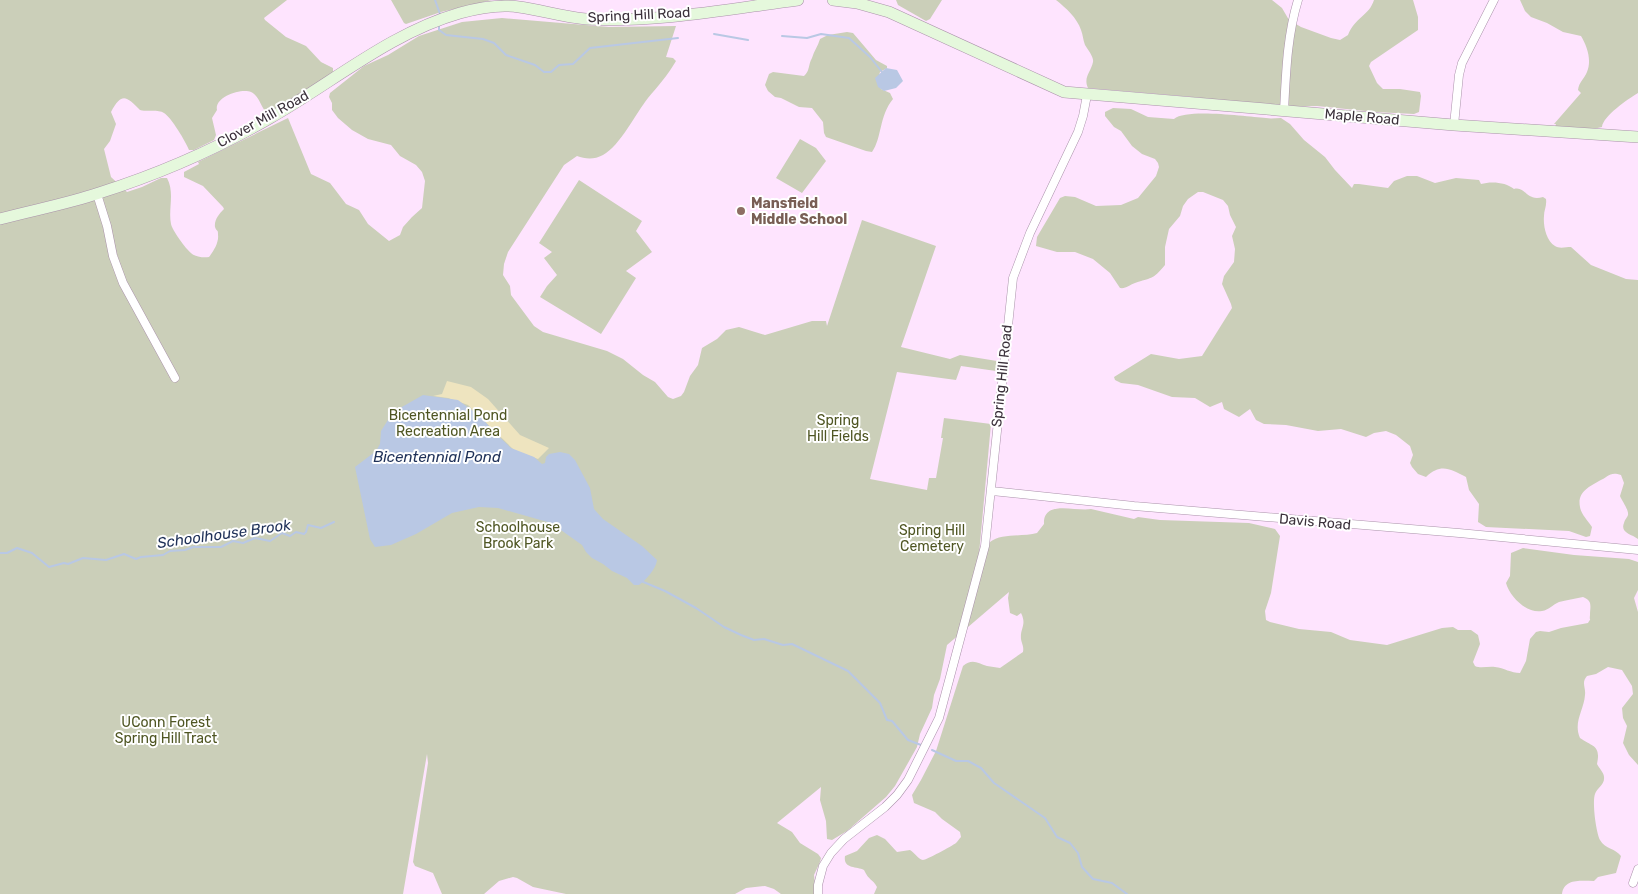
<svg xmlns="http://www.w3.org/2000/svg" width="1638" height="894" font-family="Rubik,sans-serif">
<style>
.green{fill:#cbcfb9}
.sand{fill:#eee4bf}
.water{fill:#b9c8e4}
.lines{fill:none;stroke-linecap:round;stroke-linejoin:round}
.stream{stroke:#b9c8e4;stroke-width:2}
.street-casing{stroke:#aa92aa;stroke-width:9}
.secondary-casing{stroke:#aa92aa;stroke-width:12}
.street{stroke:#fff;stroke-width:8}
.secondary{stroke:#e5f8dc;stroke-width:11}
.education-dot{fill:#8d6e63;stroke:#fff;stroke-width:2}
.labels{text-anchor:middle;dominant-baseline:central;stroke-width:4;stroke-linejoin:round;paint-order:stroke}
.street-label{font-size:14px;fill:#3b313b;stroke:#fff}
.education-label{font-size:14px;font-weight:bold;fill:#785e54;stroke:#fff;text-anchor:start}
.park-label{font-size:14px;fill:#4f5623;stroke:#fff}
.water-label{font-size:15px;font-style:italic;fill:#1f3158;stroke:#fff}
</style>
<rect width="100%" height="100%" fill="#fee4fe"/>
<!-- green -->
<path class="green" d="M 0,0 L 287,0 L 264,18 L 265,20 L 286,37 L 306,46 L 321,62 L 333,68 L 333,73 C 311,85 292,101 270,113 L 265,111 C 260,104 259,96 251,92 C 241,88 214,97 217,110 L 212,118 L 216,135 L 214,140 L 194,150 L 189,150 C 186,142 171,117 164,113 C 158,109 148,112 140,110 C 127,97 122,91 111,112 L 116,124 L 110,141 L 104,149 L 111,177 L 127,192 L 142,187 L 161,178 L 167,178 C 175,193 168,209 171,224 C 172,230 186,249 191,253 C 195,257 204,258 209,257 C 214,251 219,242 218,235 C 218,228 217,233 215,227 C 214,220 219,214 224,209 L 223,207 L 203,186 L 184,177 L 184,172 L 199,164 L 198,162 L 288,118 L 311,174 L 330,183 L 346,204 L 359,210 L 368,224 L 389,241 L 400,235 L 403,227 L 412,217 L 422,208 L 425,181 L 422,172 L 416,165 L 400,156 L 391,145 L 368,139 L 352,130 L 338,118 L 332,110 L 332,103 L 329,97 L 330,93 L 364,66 L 388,55 L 419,36 L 462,22 L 502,18 L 609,27 L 676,26 L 666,57 L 673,58 L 676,61 C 668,75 658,86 648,98 C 636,113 620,146 603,155 C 594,160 585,159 577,156 L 564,165 L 508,252 L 504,264 L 503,275 L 510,286 L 511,295 L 534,326 L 543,332 L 607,351 L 623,359 L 643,375 L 655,382 L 668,397 L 673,399 L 681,396 L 684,392 L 690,376 L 698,365 L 702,348 L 717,339 L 726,330 L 739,327 L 765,335 L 812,321 L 826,321 L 827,326 L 862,220 L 936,246 L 901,347 L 950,359 L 960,355 L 997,361 L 996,371 L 961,366 L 956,380 L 897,372 L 870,479 L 927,490 L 929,478 L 936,478 L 943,438 L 941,438 L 944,418 L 991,424 L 979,554 C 983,550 986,545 990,542 C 1001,533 1024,537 1037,533 L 1044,524 C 1043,499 1076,512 1091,509 L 1134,519 L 1138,517 L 1160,520 L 1249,523 L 1275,529 L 1280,536 L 1271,593 L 1265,611 L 1266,620 L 1270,622 L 1299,629 L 1331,632 L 1350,640 L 1387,645 L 1442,628 L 1453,627 L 1458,630 L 1471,630 L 1478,635 L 1480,644 L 1473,662 L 1475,666 C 1481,669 1488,666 1495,667 C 1504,668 1511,673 1520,673 L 1526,661 L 1530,639 L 1536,632 L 1540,631 L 1549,632 L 1561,628 L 1588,623 C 1592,616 1589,623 1590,615 C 1590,606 1593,601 1583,597 C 1575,599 1566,600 1559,602 C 1552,605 1549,610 1542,611 C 1527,614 1510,597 1506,583 L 1510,576 L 1511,553 L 1523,548 L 1574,555 L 1629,559 L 1638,562 L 1638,590 L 1634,598 L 1638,612 L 1638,765 L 1629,755 L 1623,743 L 1627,726 L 1623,718 L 1622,708 L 1633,694 L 1632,686 L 1622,670 L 1608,667 L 1596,674 L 1587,676 C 1581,683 1586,687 1585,695 C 1584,710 1573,722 1580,738 C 1593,747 1601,745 1597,764 C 1599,768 1604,773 1604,777 C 1605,785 1597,788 1595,794 C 1592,802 1596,832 1600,840 C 1605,849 1615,848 1621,856 L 1616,873 L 1598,877 L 1594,881 C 1582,881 1564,878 1562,894 L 874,894 L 877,887 C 873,879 869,881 864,870 C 856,866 843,869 845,856 L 857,851 L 869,838 L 877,835 L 885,839 L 897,852 L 910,850 C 915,853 918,859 923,860 C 926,860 952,846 956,843 C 958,841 959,839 961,837 L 960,832 L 942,819 L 935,812 L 914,803 L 912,795 L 921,780 L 936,751 L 963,666 C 972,658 978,663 987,666 C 991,667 996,667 1000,668 L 1023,652 C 1024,646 1022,645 1021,639 C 1020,628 1027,625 1021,613 L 1017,616 L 1010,613 L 1008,598 L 1009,592 L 947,645 L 940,679 L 934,695 L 932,708 L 920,734 L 917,747 L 895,786 L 886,797 L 847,831 L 832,840 L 827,839 L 826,821 L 820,800 L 821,787 L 777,823 L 792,832 L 800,843 L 818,854 L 821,858 L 820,862 L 814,875 L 816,894 L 781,894 L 774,889 L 765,886 L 746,888 L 735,894 L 566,894 L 533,887 L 517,878 L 513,877 L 499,881 L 484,894 L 442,894 L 433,873 L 415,866 L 413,862 L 428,763 L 427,754 L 403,894 L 0,894 Z
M 391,0 L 492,0 L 441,12 L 406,24 L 404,23 Z
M 896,0 L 942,0 L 930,19 L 926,21 L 898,5 Z
M 1056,0 L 1272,0 L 1282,8 L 1289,20 L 1301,27 L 1331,38 L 1340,40 L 1348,35 C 1355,17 1369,16 1374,0 L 1413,0 L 1418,17 L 1418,30 L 1371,62 L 1369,66 L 1377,83 L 1383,89 L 1400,89 L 1420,92 L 1421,96 L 1419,112 L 1414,114 L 1375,112 L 1317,106 L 1285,107 L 1193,97 L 1088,88 C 1083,77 1091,72 1093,62 C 1094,57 1088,50 1085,45 C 1083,40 1083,35 1081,30 C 1077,18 1066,8 1056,0 Z
M 1520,0 L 1638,0 L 1638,93 C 1628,99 1603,116 1602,127 L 1593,129 L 1555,127 L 1556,124 L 1554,124 L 1581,93 L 1578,90 C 1579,82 1584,79 1587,72 C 1592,60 1587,46 1581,36 L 1563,32 L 1547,23 L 1531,17 L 1525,11 Z
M 847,32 L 853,33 L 876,60 L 887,66 L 887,68 L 880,72 L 878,79 L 881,89 L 890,93 L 893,99 C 879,116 882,138 872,152 L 866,151 L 826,137 L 824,133 L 823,122 L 812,108 L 799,107 L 781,98 L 775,97 L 768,91 L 765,85 L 769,74 L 773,72 L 804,76 C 810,71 808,65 812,58 C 814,51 818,46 820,39 L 828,35 Z
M 1113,108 L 1131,109 L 1148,117 L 1174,119 C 1187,108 1247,117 1266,118 C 1271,119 1276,118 1281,118 L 1290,124 L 1304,140 L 1325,157 L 1335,170 L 1352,188 L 1354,184 L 1359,184 L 1388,188 L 1394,181 L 1407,176 L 1417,176 L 1435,183 L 1456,178 L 1479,180 L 1481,184 C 1491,181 1506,182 1514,189 C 1526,186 1526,202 1543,197 L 1546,199 C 1547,206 1544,210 1544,216 C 1543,225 1546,241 1555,246 C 1559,249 1566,247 1571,247 L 1591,265 L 1626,279 L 1638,280 L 1638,539 C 1631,534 1620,533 1624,523 C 1625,519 1627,518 1628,515 C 1629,510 1622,501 1620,496 L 1624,483 L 1621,475 C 1610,471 1608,477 1599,481 C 1589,487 1577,492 1580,507 C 1581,514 1588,521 1592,527 L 1590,536 L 1586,537 L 1569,531 L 1486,527 L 1478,522 L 1479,504 L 1469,490 L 1466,477 C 1450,469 1441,463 1426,477 L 1418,474 L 1412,467 L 1410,463 L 1413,455 L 1410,446 L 1396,435 L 1386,431 L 1374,433 L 1366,437 L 1341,429 L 1318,431 L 1286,425 L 1264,424 L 1256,420 L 1250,409 L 1239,417 L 1224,409 L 1222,402 L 1210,407 L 1195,398 L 1172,397 L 1138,385 L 1121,383 L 1115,380 L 1114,377 L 1151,354 L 1179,359 L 1202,356 L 1232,308 L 1231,304 L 1222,284 L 1224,276 L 1234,262 L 1235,249 L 1232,236 L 1236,227 L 1230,215 L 1228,206 L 1223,200 L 1203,192 L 1198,192 L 1188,199 L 1183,206 L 1180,216 L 1169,229 L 1165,247 L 1165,265 C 1152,281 1151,277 1135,283 C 1129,285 1126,289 1120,288 L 1110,273 L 1093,259 L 1075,252 L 1057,252 L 1036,246 L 1037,237 L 1060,198 L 1065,196 L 1075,197 L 1096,206 L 1121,205 L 1138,198 L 1156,176 L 1159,167 L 1158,163 L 1155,159 L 1142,154 L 1132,146 L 1121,131 L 1114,127 L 1105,116 L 1105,112 Z
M 800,139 L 816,148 L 826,161 L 802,193 L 776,178 Z
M 579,180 L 642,221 L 636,231 L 652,252 L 626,271 L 636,278 L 601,334 L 540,297 L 547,286 L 557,275 L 544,258 L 552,252 L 539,243 Z"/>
<!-- sand -->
<path class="sand" d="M 447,381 L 471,387 L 488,399 L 520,435 L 549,448 L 538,459 L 514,450 L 468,405 L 448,398 L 433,396 L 442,394 Z"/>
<!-- water -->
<path class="water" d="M 886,68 L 897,70 L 903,81 L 896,88 L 884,91 L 878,87 L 875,78 Z
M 423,395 L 458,400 L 482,418 L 493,431 L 511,448 L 534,457 L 542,464 L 545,463 L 546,457 L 549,454 L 560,452 L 569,454 L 575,460 L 590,488 L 594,509 L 603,519 L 642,546 L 657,560 C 656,569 646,580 639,585 L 634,585 L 627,578 L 612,571 L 603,564 L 592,558 L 586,552 L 582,545 L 551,523 L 498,508 L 479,507 L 452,513 L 416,534 L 391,545 L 375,547 L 370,539 L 355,467 L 376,451 L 380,444 L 381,431 L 393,412 Z"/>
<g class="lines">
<!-- stream -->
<path class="stream" d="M 435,0 L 440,14
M 439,26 L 439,30 L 446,35 L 483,39 L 494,43 L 506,55 L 535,65 L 544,72 L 551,72 L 559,65 L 573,64 L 590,48 L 678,38
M 714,34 L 748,40
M 782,36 L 807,38 L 821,34 L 849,38 L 870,57 L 882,72
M 0,553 L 7,553 L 17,548 L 32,553 L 49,567 L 64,563 L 68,564 L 83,558 L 106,560 L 124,554 L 136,559 L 141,557 L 163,555 L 170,551 L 185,550 L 193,547 L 221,547 L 233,541 L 243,543 L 255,538 L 270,541 L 282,533 L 290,536 L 296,532 L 304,534 L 306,532 L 308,525 L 321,528 L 334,522
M 641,581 L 665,591 L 696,608 L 724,627 L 741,635 L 754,640 L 764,639 L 783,645 L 792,644 L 848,671 L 880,703 L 887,720 L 892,721 L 908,740 L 921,745
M 932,750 L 956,761 L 968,761 L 981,768 L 994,783 L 1045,818 L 1057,837 L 1070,843 L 1078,853 L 1082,867 L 1093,879 L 1112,883 L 1127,894"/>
<!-- street casing -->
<g class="street-casing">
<path id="street" d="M 1284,111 C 1286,73 1287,36 1298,0
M 1454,125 L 1459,75 L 1462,63 L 1494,0
M 97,194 L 107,226 L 113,256 L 123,283 L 175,378
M 992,491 L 1134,506 L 1459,533 L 1638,550
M 1633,883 L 1638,869
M 818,894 L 818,885 L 823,866 L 831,853 L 844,839 L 885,807 L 897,795 L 908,780 L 939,718 L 985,546 L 1013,278 L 1030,233 L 1078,132 L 1083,116 L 1087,95"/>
</g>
<!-- secondary casing -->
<g class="secondary-casing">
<path id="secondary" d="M 833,0 L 857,3 L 889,12 L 1064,92 L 1454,125 L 1638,137
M 0,219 C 33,210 67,204 99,193 C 156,175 218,148 270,118 C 332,83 390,33 460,13 C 478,8 500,4 519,7 C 541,10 563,17 586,19 C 656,23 728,9 798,0"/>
</g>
<!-- street -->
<use href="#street" class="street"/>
<!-- secondary -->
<use href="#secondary" class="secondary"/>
</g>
<!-- markers -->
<circle class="education-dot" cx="741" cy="211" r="5"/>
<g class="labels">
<!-- street labels -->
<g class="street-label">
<text transform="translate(639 15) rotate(-3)">Spring Hill Road</text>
<text transform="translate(1362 117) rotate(5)">Maple Road</text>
<text transform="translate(263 119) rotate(-29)">Clover Mill Road</text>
<text transform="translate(1002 376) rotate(-84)">Spring Hill Road</text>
<text transform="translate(1315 522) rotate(5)">Davis Road</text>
</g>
<!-- education labels -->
<g class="education-label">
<text x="751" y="203">Mansfield<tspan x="751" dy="16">Middle School</tspan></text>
</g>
<!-- park labels -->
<g class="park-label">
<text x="448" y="415">Bicentennial Pond<tspan x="448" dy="16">Recreation Area</tspan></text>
<text x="838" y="420">Spring<tspan x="838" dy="16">Hill Fields</tspan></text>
<text x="518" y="527">Schoolhouse<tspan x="518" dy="16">Brook Park</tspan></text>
<text x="932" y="530">Spring Hill<tspan x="932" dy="16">Cemetery</tspan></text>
<text x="166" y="722">UConn Forest<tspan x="166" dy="16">Spring Hill Tract</tspan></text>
</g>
<!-- water labels -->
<g class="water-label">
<text x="437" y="457">Bicentennial Pond</text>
<text transform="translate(224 534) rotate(-8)">Schoolhouse Brook</text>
</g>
</g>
</svg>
